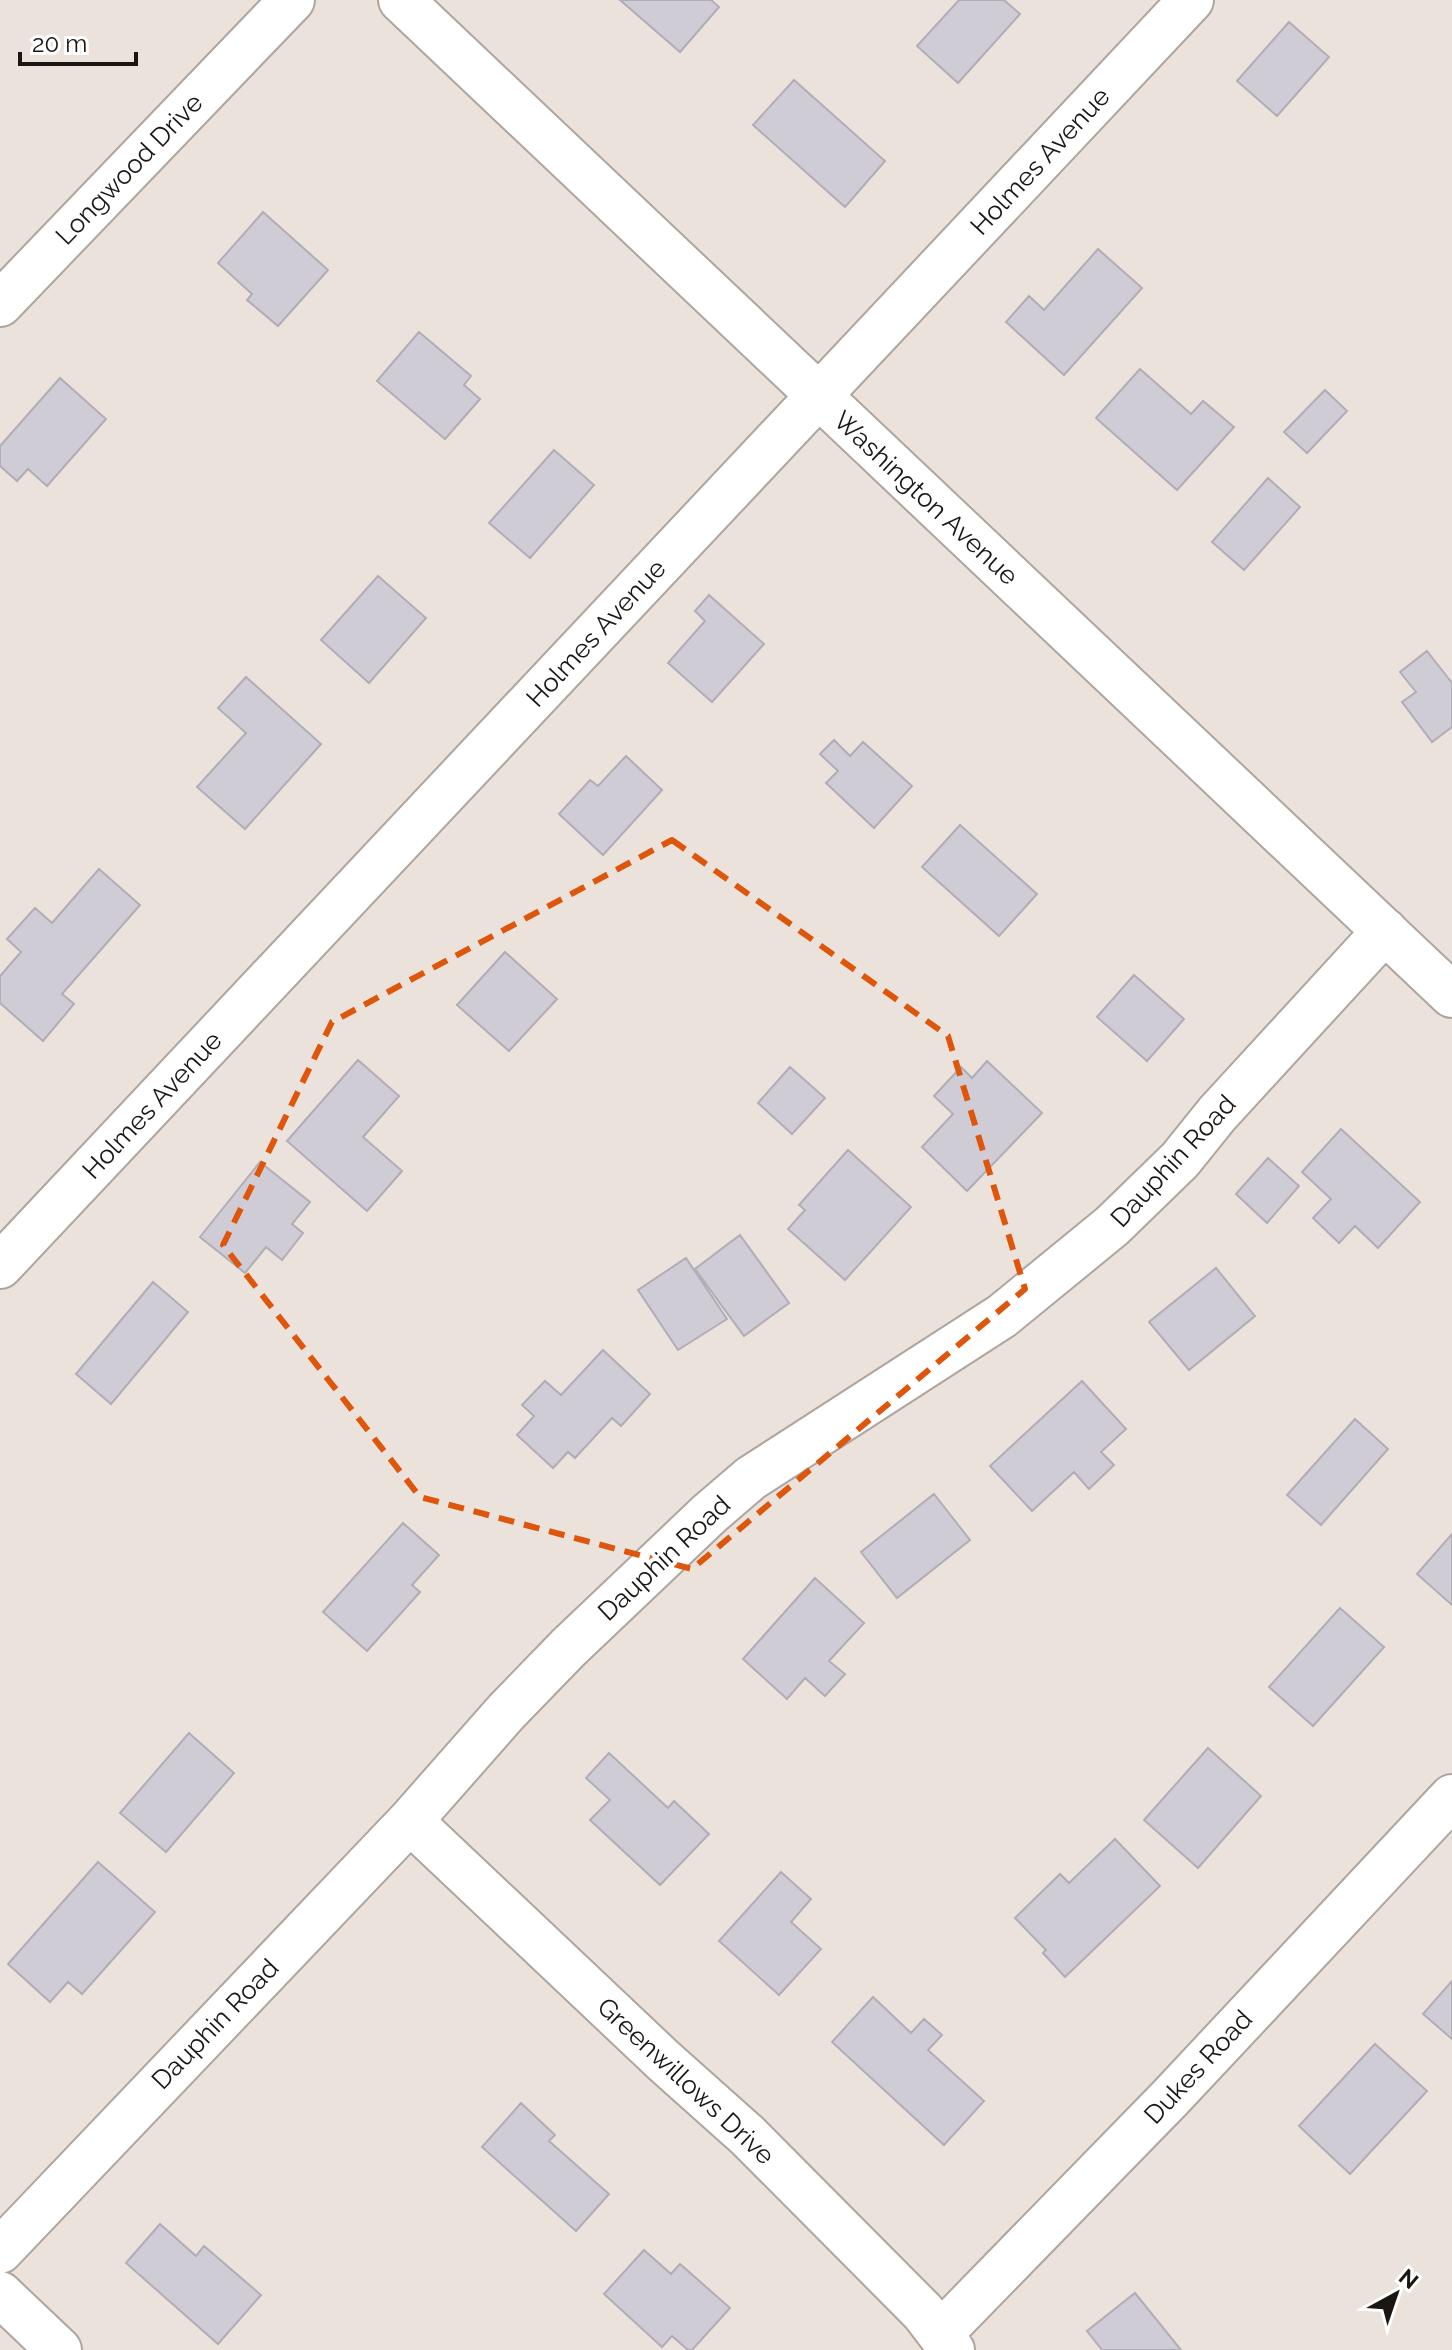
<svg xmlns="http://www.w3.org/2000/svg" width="1452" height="2350" font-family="Raleway,sans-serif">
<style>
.building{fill:#d0ccd6;stroke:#b0adb6;stroke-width:2}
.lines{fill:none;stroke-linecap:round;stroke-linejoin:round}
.minor-casing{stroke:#aea59e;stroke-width:48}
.minor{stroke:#fff;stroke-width:44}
.marked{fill:none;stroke:#de560c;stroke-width:6;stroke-dasharray:16 10;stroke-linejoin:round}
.labels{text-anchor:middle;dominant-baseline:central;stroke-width:8;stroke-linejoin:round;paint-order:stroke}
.street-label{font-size:26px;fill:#191613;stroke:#fff}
</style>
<rect width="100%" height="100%" fill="#ebe2db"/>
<!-- building -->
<path class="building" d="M 620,0 L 711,0 L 719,7 L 680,52 Z
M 959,0 L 1004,0 L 1020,14 L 958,83 L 917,46 Z
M 1289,22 L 1329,57 L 1277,116 L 1237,81 Z
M 794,80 L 885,161 L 845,207 L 753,125 Z
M 263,212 L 328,270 L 278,326 L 247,300 L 252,294 L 218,263 Z
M 1098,249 L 1142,288 L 1064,375 L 1006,322 L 1029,296 L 1044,310 Z
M 419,332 L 471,376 L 464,385 L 480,399 L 445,439 L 377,381 Z
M 1140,369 L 1191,414 L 1203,401 L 1234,427 L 1177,490 L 1096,418 Z
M 60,378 L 106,419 L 47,486 L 28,469 L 17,481 L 0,466 L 0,446 Z
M 1325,390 L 1347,411 L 1307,453 L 1284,432 Z
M 554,450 L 594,485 L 530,558 L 489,523 Z
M 1268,478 L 1300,507 L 1244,570 L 1212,542 Z
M 378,576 L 426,618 L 369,683 L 321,640 Z
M 709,595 L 764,644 L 712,702 L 668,663 L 705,621 L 695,611 Z
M 1427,651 L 1452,683 L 1452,727 L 1432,742 L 1402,702 L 1416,692 L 1400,672 Z
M 246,677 L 321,744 L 245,829 L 197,787 L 246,733 L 218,708 Z
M 834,740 L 850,756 L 863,742 L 912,786 L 874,828 L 826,783 L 838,771 L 820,754 Z
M 626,756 L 662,790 L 603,855 L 559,814 L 590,780 L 598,786 Z
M 960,825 L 1037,894 L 999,936 L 922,867 Z
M 99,869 L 140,905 L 62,994 L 74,1004 L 43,1041 L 0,1003 L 0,976 L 21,952 L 7,939 L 35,908 L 52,923 Z
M 505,952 L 557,999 L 509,1051 L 457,1005 Z
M 1134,975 L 1184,1019 L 1147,1061 L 1097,1017 Z
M 358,1060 L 399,1096 L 363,1137 L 402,1171 L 367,1211 L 287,1141 Z
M 987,1061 L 1042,1113 L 967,1191 L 922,1147 L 953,1114 L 934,1096 L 961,1067 L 972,1078 Z
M 790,1067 L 825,1098 L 792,1134 L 758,1103 Z
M 1341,1129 L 1420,1202 L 1378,1248 L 1355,1226 L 1339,1243 L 1313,1218 L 1331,1199 L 1302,1172 Z
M 848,1150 L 911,1207 L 845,1280 L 788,1229 L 805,1210 L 799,1205 Z
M 1268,1158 L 1299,1186 L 1267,1223 L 1236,1194 Z
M 260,1162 L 310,1202 L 292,1224 L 303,1233 L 282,1260 L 266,1247 L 245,1273 L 200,1237 Z
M 740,1235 L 789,1303 L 744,1336 L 695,1269 Z
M 686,1258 L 727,1319 L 678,1350 L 638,1290 Z
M 1216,1268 L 1255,1316 L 1189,1370 L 1149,1322 Z
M 153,1282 L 188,1312 L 111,1404 L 76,1374 Z
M 603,1350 L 650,1394 L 621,1426 L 612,1418 L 575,1458 L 568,1452 L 553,1468 L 517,1435 L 534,1416 L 522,1405 L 545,1381 L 561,1395 Z
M 1082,1381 L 1126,1429 L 1101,1452 L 1114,1465 L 1089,1489 L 1074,1472 L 1032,1511 L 990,1466 Z
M 1355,1419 L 1388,1449 L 1321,1525 L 1287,1495 Z
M 934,1494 L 970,1540 L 897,1598 L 861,1552 Z
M 403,1523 L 439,1555 L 412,1585 L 420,1592 L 367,1651 L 323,1612 Z
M 1452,1534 L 1452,1605 L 1417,1574 Z
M 815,1578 L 864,1623 L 829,1661 L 845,1674 L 825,1696 L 805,1678 L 787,1699 L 743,1659 Z
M 1340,1608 L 1384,1647 L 1313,1726 L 1269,1687 Z
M 189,1733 L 234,1773 L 166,1852 L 120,1813 Z
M 1208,1748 L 1261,1796 L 1198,1868 L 1144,1820 Z
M 609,1753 L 668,1808 L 674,1801 L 709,1834 L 660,1885 L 590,1820 L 610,1800 L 586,1778 Z
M 1115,1839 L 1160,1886 L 1065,1977 L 1043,1953 L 1046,1950 L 1015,1918 L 1060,1874 L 1069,1883 Z
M 98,1862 L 155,1912 L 82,1994 L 68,1982 L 50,2002 L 8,1964 Z
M 781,1872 L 811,1899 L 791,1922 L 821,1949 L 779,1995 L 719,1941 Z
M 1452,1981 L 1452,2039 L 1423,2014 Z
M 873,1997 L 911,2033 L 924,2019 L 942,2035 L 928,2050 L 984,2101 L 944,2145 L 832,2042 Z
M 1375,2044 L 1427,2091 L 1350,2174 L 1299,2126 Z
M 521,2103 L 555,2135 L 549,2141 L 609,2194 L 576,2231 L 482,2147 Z
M 160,2224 L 196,2256 L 204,2246 L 261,2295 L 218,2344 L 126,2263 Z
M 644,2250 L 671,2274 L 680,2264 L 730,2308 L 692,2350 L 688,2350 L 672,2336 L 662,2347 L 604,2294 Z
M 1135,2293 L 1181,2350 L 1102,2350 L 1087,2331 Z"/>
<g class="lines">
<!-- minor casing -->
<g class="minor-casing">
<path id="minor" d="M 401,0 L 1452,995
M 0,304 L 292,0
M 0,1266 L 1191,0
M 410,1821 L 664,2061 L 748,2136 L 923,2312 L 952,2350
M 0,2251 L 410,1821 L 506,1712 L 568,1648 L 709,1514 L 751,1478 L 1002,1316 L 1112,1226 L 1180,1160 L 1217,1114 L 1385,931
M 0,2294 L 59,2350
M 940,2334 L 1171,2097 L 1452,1797"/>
</g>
<!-- minor -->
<use href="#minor" class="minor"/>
</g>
<!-- marked area -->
<path class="marked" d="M 672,840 L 948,1036 L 1025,1289 L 692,1569 L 420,1497 L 223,1245 L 332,1022 Z"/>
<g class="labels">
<!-- street labels -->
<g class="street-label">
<text transform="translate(1040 161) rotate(-47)">Holmes Avenue</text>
<text transform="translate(129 169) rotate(-46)">Longwood Drive</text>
<text transform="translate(926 498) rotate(43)">Washington Avenue</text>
<text transform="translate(596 633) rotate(-47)">Holmes Avenue</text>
<text transform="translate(152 1105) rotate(-47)">Holmes Avenue</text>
<text transform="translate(1173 1161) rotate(-47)">Dauphin Road</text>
<text transform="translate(664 1558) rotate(-43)">Dauphin Road</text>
<text transform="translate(215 2024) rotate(-46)">Dauphin Road</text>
<text transform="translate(1198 2067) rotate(-47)">Dukes Road</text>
<text transform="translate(686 2081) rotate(43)">Greenwillows Drive</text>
</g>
</g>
<!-- north arrow -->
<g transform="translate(1396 2294) rotate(40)" stroke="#ffffff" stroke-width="6" paint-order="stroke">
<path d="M0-6L14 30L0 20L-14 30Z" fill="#191613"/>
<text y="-12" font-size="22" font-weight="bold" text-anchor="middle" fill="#191613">N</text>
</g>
<!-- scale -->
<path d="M20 52v12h116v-12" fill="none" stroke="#191613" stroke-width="4"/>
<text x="32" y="52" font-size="24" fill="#191613" stroke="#ffffff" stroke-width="6" paint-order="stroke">20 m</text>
</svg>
